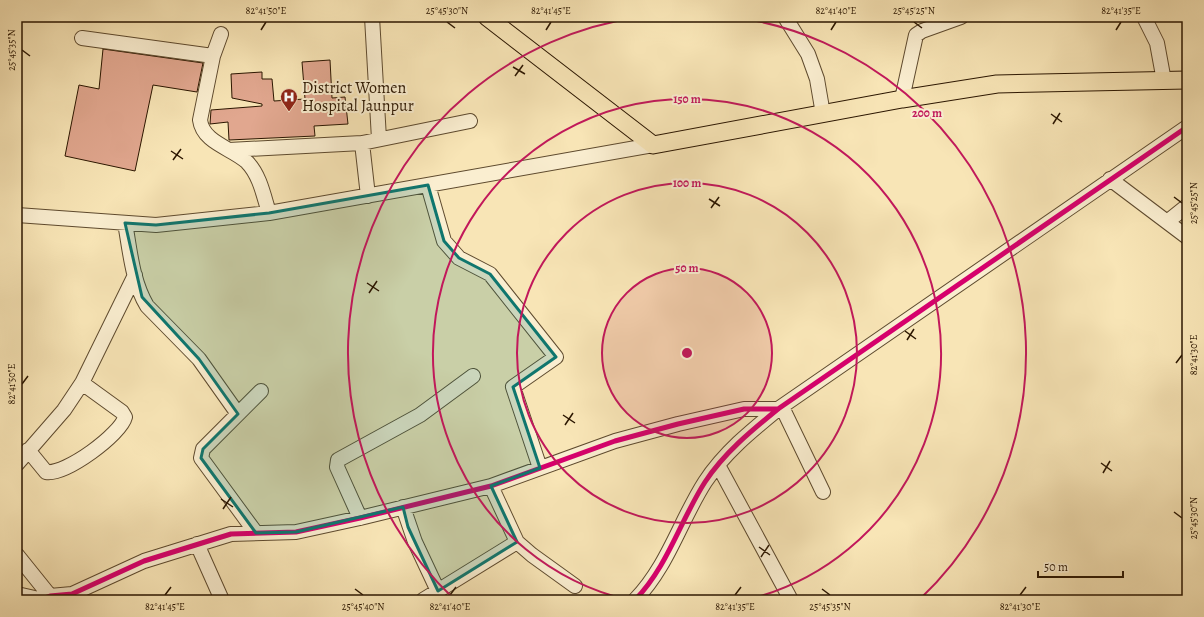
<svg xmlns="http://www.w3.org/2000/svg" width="1204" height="617" font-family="Alegreya,serif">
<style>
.building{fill:#e1a78f;stroke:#2b1600}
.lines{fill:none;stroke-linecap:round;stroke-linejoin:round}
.minor-casing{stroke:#5e4a2e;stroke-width:16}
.major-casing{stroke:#2b1600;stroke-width:19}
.minor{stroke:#faeed0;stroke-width:14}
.major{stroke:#f8e5b6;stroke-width:17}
.cycleway-casing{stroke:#faeed0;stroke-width:8}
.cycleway{stroke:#d6006c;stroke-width:5}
.marked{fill:#0f766e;fill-opacity:0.2;stroke:#0f766e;stroke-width:3;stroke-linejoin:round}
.ticks{fill:none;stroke:#2b1600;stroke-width:1.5}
.ring{fill:none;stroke:#c2185b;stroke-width:2}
.labels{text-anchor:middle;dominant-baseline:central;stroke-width:4;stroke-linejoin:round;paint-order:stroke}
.poi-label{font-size:16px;fill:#2b1600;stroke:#faeed0;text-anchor:start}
.centre{fill:#c2185b;stroke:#faeed0;stroke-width:2}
.ring-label{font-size:12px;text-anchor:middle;font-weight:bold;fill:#c2185b;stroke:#faeed0;stroke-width:4;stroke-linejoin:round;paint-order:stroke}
.neatline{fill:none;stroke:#2b1600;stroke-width:1.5}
.ticks-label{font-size:10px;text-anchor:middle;fill:#2b1600}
</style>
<rect width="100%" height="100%" fill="#f8e5b6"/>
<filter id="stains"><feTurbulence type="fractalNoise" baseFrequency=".005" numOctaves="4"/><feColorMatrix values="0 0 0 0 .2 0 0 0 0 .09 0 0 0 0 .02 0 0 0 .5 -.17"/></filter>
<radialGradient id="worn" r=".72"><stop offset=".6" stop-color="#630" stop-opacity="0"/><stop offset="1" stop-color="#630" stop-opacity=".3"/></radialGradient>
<!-- building -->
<path class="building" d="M 103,49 L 203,63 L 197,92 L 153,85 L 135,171 L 65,156 L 79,85 L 99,89 Z
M 330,60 L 332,98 L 345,97 L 348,124 L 314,126 L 315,136 L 229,140 L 228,122 L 210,124 L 211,110 L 262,106 L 262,104 L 232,98 L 231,74 L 262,72 L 262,79 L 272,79 L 274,101 L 305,99 L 302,62 Z"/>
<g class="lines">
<!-- minor casing -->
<g class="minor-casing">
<path id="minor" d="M 372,17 L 379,139
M 785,17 L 808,54 L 817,79 L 823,114
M 1144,17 L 1157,43 L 1164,81
M 221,34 L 213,56 L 200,120 C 203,143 232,148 247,162 C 260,175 264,197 269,213
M 82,38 L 213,56
M 902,99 L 916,35 L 922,31 L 961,17
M 362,143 L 368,196
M 229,150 L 362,143 L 470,121
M 1110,179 L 1187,237
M 428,185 L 444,241 L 459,258 L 490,274 L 556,357 L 513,387 L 540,468
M 17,215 L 156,225 L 269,213 L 653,145
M 1167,222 L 1187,206
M 125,223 C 130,250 132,281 147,306 L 199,359 L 238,414
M 782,407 L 823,492
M 28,450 L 46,472 C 66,475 121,434 125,417 L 122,412 L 82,383
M 17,464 L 64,410 L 82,383 L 135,275
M 718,465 L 791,600
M 491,486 L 517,542 L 532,555 L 575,586
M 403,507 L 415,542 L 438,591
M 360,518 L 337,467 L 338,460 L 420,415 L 473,376
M 256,533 L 201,458 L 203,449 L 261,391
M 197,544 L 222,600
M 17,555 L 50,596
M 17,594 L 39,599
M 38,600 L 50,596 L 72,594 L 144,561 L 231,534 L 296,532 L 360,518 L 491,486 L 615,441 L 678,424 L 744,409 L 778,409
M 423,600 L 517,542
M 635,600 C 668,566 680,521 705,482 C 724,453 751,431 778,409 L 1187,127"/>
</g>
<!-- major casing -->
<g class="major-casing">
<path id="major" d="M 487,17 L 653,145 L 902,99 L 997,84 L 1187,80"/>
</g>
<!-- minor -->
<use href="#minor" class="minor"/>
<!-- major -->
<use href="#major" class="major"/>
<!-- cycleway casing -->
<g class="cycleway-casing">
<path id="cycleway" d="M 38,600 L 50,596 L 72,594 L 144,561 L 231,534 L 296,532 L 360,518 L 491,486 L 615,441 L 678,424 L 744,409 L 778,409
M 635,600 C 668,566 680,521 705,482 C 724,453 751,431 778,409 L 1187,127"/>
</g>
<!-- cycleway -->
<use href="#cycleway" class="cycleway"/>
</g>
<!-- marked area -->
<path class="marked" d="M 428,185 L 444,241 L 459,258 L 490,274 L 556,357 L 513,387 L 540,468 L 491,486 L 517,542 L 438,591 L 408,527 L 403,507 L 296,532 L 256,533 L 201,458 L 203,449 L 238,414 L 199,359 L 142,297 L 125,223 L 156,225 L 269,213 Z"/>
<!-- ticks -->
<path class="ticks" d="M 447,22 L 455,28M 914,22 L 922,28M 261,30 L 266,22M 546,30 L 551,22M 831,30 L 836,22M 1116,30 L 1121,22M 22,50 L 30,56M 513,67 L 525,74M 515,76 L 523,65M 1051,114 L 1062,122M 1053,124 L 1060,113M 171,151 L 183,159M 173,160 L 181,149M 1174,197 L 1182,203M 709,199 L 720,206M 711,208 L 719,197M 367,283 L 379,291M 369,293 L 377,281M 905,331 L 916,339M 907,340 L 914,329M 1176,363 L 1182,355M 22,384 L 28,376M 563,415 L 575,423M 565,425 L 573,413M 1101,463 L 1112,471M 1103,473 L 1110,461M 221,499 L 233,507M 223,509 L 231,497M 1174,512 L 1182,518M 759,547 L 770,555M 761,557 L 769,545M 355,589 L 363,595M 822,589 L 830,595M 165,595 L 171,587M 450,595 L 456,587M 735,595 L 741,587M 1020,595 L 1026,587"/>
<!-- distance rings -->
<circle cx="687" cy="353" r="85" fill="#c2185b" fill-opacity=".12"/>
<g class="ring">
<circle cx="687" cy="353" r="85"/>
<circle cx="687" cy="353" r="170"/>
<path d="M628 600A254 254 0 1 1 746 600"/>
<path d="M454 599A339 339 0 0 1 640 17M734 17A339 339 0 0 1 920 599"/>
</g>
<!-- icons -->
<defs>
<g id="hospital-pin" transform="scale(0.9)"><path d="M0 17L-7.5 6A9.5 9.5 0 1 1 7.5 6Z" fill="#8f2418" stroke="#faeed0"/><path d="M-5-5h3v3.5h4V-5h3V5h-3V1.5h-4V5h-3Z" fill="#fff"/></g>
</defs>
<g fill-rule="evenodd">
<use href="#hospital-pin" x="289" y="97"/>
</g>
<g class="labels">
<!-- poi labels -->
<g class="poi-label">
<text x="302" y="88">District Women<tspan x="302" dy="18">Hospital Jaunpur</tspan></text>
</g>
</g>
<circle cx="687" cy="353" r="6" class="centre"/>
<g class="ring-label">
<text x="687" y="103">150 m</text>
<text x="927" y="117">200 m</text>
<text x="687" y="187">100 m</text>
<text x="687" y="272">50 m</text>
</g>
<!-- margin -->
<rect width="1204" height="617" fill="none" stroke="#f8e5b6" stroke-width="44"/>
<!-- scale -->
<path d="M1038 571v6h85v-6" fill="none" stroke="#2b1600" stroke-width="2"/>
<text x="1044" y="571" font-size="12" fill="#2b1600" stroke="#faeed0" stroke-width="3" paint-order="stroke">50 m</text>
<rect x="22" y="22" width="1160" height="573" class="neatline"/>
<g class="ticks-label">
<text x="266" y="14">82°41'50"E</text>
<text x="447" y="14">25°45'30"N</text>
<text x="551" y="14">82°41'45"E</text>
<text x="836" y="14">82°41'40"E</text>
<text x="914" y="14">25°45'25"N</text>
<text x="1121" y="14">82°41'35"E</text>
<text transform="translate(11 50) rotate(-90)" y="4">25°45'35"N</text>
<text transform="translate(1193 203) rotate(-90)" y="4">25°45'25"N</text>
<text transform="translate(1193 355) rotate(-90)" y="4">82°41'30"E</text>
<text transform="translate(11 384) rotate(-90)" y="4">82°41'50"E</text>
<text transform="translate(1193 518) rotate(-90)" y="4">25°45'30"N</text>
<text x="165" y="610">82°41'45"E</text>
<text x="363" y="610">25°45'40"N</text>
<text x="450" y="610">82°41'40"E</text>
<text x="735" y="610">82°41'35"E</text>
<text x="830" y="610">25°45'35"N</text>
<text x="1020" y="610">82°41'30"E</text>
</g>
<rect width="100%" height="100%" filter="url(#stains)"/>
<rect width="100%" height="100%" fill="url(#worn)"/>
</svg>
